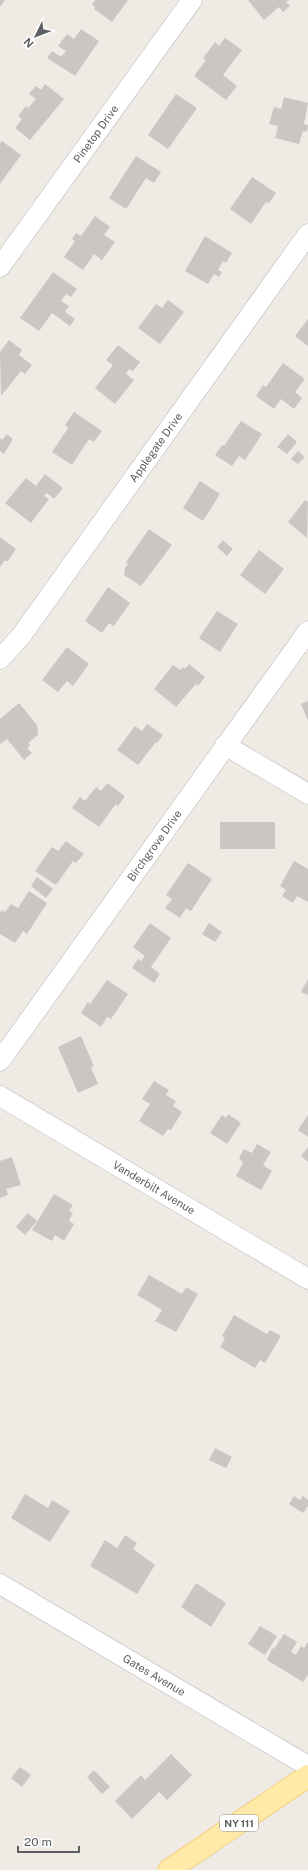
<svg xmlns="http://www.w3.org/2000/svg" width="308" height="1870" font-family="'Public Sans',sans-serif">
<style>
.building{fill:#cac6c1}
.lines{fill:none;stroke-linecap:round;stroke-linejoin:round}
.street-casing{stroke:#b4b7bb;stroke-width:21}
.primary-casing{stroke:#f2bc59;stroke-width:23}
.street{stroke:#fff;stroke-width:20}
.primary{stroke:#ffeaa8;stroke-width:22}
.labels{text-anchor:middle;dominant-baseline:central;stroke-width:3;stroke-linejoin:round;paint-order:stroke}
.shield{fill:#fff;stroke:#8d9093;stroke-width:1}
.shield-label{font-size:10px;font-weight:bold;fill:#5c6065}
.street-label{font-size:11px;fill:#5c6065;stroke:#fff}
</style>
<rect width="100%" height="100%" fill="#efebe4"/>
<!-- building -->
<path class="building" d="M 0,0 L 5,0 L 1,6 L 0,5 Z
M 95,0 L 128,0 L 112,22 L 94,9 L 95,7 L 92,4 Z
M 248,0 L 289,0 L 286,2 L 290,6 L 283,12 L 279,7 L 264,20 Z
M 81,29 L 99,41 L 75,76 L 47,58 L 52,51 L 61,57 L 66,51 L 58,46 L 67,34 L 74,39 Z
M 225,38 L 242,50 L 223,75 L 237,86 L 226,100 L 194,76 L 206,60 L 203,58 L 215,42 L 219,46 Z
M 45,84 L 64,99 L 30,140 L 15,128 L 22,119 L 18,116 L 26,106 L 28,108 L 36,99 L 29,94 L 36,86 L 41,90 Z
M 176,94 L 197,108 L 168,149 L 148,135 Z
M 284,97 L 308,103 L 304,124 L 308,125 L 308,127 L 307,132 L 303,131 L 299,144 L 275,138 L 278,126 L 269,124 L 274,107 L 281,109 Z
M 2,141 L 21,155 L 0,184 L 0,143 Z
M 136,156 L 161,172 L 154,183 L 146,178 L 126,209 L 109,198 Z
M 252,177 L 276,193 L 269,203 L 266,202 L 251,224 L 230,209 Z
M 95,216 L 110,227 L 104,235 L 115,242 L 102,260 L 94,254 L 83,270 L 64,257 L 75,241 L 72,239 L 76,233 L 81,236 Z
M 205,236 L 232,253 L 226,263 L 223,261 L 218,270 L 222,272 L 219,277 L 214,274 L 208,284 L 185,271 Z
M 53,272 L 77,289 L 71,297 L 66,294 L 61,301 L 69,306 L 65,312 L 75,319 L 70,326 L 52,313 L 39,331 L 20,318 Z
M 168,300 L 184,312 L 160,344 L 138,328 L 156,304 L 162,308 Z
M 308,319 L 308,346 L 295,336 Z
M 9,340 L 22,350 L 19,355 L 32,365 L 25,374 L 21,371 L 1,396 L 0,352 Z
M 118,345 L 140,362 L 133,371 L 129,369 L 126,374 L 134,380 L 115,404 L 95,388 L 113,365 L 106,360 Z
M 283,363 L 305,379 L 295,392 L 302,398 L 294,409 L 281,399 L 274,409 L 256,396 L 263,385 L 266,387 Z
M 74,412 L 102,431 L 94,442 L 89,439 L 72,465 L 52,452 L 68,428 L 65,425 Z
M 241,421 L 262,434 L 245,460 L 239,456 L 232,466 L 215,455 L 222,445 L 224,446 Z
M 7,434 L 13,439 L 4,454 L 0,451 L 0,438 L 2,440 Z
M 288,434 L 297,442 L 287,454 L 277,447 Z
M 298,451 L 305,457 L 298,464 L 291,459 Z
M 45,474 L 63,488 L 54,499 L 47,493 L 44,496 L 49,499 L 31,523 L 5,503 L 26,478 L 36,486 Z
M 200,481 L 220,494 L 203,521 L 183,508 Z
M 305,500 L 308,502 L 307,538 L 288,522 Z
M 149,529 L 172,545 L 141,586 L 124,575 L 125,568 L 128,564 L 126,562 Z
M 0,537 L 16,549 L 8,561 L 4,561 L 0,567 Z
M 223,540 L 233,549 L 227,556 L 217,547 Z
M 259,550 L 284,569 L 265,594 L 240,575 Z
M 108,587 L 130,603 L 114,626 L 109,623 L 102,633 L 85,621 Z
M 217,611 L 238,624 L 220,652 L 199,638 Z
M 67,647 L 89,664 L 73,686 L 67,681 L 58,692 L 42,680 Z
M 189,664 L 205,677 L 198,686 L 196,684 L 176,707 L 154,689 L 173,665 L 180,670 L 183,667 L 185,669 Z
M 308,701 L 308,721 L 301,704 Z
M 19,703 L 37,725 L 38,735 L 28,743 L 30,746 L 27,748 L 32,753 L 24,760 L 7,739 L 0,744 L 0,719 Z
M 147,724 L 163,735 L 157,743 L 156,742 L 138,765 L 117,750 L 135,726 L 142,731 Z
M 107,783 L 125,796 L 118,806 L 116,804 L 99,827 L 72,808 L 80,797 L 85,801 L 96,787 L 101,791 Z
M 220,822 L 275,822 L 275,849 L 220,849 Z
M 66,841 L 84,854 L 76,863 L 73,861 L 56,885 L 35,871 L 52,847 L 58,851 Z
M 294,861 L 308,869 L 308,902 L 297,896 L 293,903 L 282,896 L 286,890 L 280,886 Z
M 188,863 L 212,879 L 191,911 L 186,908 L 180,918 L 165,908 L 172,899 L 166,895 Z
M 37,877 L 53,889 L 46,898 L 31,886 Z
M 29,891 L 47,903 L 27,934 L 23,931 L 15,943 L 0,934 L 0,913 L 2,910 L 5,912 L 11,904 L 18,908 Z
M 150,923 L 171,938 L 151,967 L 160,974 L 154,983 L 132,968 L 138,959 L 141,961 L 145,956 L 133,947 Z
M 209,923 L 222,932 L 215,942 L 202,934 Z
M 308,979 L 308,995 L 301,992 Z
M 107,980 L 128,994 L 111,1019 L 107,1017 L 101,1027 L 81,1013 L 88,1002 L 90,1004 Z
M 81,1036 L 94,1066 L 91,1067 L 98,1084 L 78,1093 L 58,1047 Z
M 154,1081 L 169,1090 L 166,1095 L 176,1101 L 173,1106 L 182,1112 L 171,1130 L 168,1129 L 163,1136 L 139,1121 L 150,1104 L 142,1099 Z
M 228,1114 L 241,1123 L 227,1144 L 210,1133 L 222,1115 L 226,1118 Z
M 308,1115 L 308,1137 L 298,1130 Z
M 257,1144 L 271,1152 L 263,1165 L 272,1171 L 261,1190 L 236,1176 L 243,1163 L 239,1158 L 244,1149 L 252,1153 Z
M 308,1147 L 308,1162 L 301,1156 Z
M 12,1157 L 21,1185 L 6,1189 L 8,1195 L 0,1198 L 0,1161 Z
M 54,1194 L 73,1205 L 69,1211 L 73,1213 L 69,1221 L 74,1224 L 64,1241 L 55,1235 L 52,1241 L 32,1230 Z
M 28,1213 L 37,1221 L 25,1235 L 16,1227 Z
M 149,1275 L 182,1294 L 186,1287 L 198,1294 L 176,1332 L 155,1321 L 162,1310 L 137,1295 Z
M 234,1315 L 267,1334 L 270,1330 L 281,1336 L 265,1363 L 260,1360 L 255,1368 L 220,1347 L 225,1338 L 222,1336 Z
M 215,1448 L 232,1457 L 226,1468 L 209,1460 Z
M 25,1494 L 48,1508 L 52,1500 L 70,1511 L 50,1542 L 11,1518 Z
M 294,1496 L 300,1500 L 303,1496 L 308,1500 L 308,1506 L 303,1513 L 289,1504 Z
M 125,1535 L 137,1543 L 133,1549 L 155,1565 L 137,1594 L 90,1566 L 105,1540 L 117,1548 Z
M 196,1583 L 226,1603 L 211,1627 L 181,1607 Z
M 260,1626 L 277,1636 L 265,1655 L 248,1644 Z
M 284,1634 L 297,1642 L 291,1652 L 296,1655 L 301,1646 L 304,1648 L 308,1642 L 308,1675 L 303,1682 L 267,1660 L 272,1648 L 274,1649 Z
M 171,1754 L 192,1775 L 167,1800 L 159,1792 L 132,1819 L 115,1801 L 141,1775 L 145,1780 Z
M 20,1767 L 31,1775 L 22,1787 L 11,1778 Z
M 94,1770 L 110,1787 L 102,1794 L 87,1777 Z"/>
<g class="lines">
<!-- street casing -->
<g class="street-casing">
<g id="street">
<path id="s1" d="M 0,267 L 192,0"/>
<path id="s2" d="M 0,659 L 21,636 L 308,234"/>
<path d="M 225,745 L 308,794"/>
<path id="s3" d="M 0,1061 L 308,631"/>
<path id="s4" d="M 0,1096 L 308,1279"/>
<path id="s5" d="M 0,1584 L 308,1766"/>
</g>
</g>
<!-- primary casing -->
<g class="primary-casing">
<path id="primary" d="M 169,1870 L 308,1776"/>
</g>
<!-- street -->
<use href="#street" class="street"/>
<!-- primary -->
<use href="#primary" class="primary"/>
</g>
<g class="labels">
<!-- shield labels -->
<rect class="shield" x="220" y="1815" width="38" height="16" rx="3"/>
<g class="shield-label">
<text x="239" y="1823">NY 111</text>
</g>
<!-- street labels -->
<g class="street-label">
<text stroke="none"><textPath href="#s1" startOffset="164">Pinetop Drive</textPath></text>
<text stroke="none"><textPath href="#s2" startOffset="263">Applegate Drive</textPath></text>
<text stroke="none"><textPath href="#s3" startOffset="265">Birchgrove Drive</textPath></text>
<text stroke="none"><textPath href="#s4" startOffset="179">Vanderbilt Avenue</textPath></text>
<text stroke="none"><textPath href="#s5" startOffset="179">Gates Avenue</textPath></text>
</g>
</g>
<!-- north arrow -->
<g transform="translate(36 36) rotate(227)" stroke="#ffffff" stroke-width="3" paint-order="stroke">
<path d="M0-3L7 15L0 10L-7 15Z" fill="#5c6065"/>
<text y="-6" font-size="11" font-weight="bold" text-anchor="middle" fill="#5c6065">N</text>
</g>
<!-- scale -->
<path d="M18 1846v6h61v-6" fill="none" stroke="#5c6065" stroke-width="2"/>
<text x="24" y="1846" font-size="12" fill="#5c6065" stroke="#ffffff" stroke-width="3" paint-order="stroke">20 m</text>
</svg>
